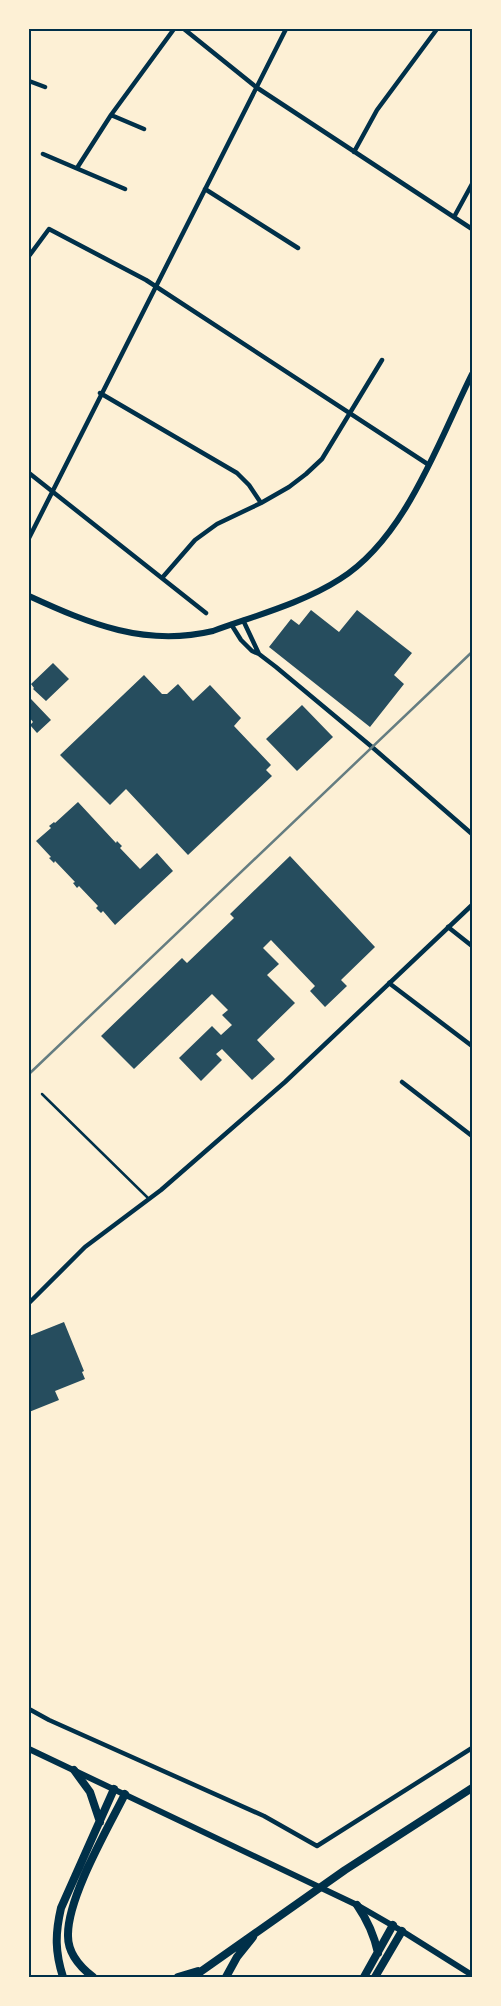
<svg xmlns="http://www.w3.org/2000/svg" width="501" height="2006" font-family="Poppins,sans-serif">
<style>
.building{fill:#264d5e}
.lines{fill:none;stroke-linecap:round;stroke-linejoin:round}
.service{stroke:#003049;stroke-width:2.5}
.minor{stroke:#003049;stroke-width:4.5}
.secondary{stroke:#003049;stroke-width:6}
.trunk{stroke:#003049;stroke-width:8}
.rail{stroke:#657d81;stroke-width:2.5}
.neatline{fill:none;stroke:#003049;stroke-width:2}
</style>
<rect width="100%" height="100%" fill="#fdf0d5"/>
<!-- building -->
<path class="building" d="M 311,610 L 339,632 L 357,610 L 412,653 L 394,675 L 404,684 L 370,727 L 269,647 L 291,619 L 299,625 Z
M 53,663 L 69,679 L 46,701 L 33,689 L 34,688 L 31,684 Z
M 144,675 L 162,694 L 167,694 L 178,684 L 193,701 L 210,685 L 241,718 L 234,726 L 271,765 L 266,770 L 272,776 L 188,855 L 126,789 L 110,805 L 60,755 Z
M 31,699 L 51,720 L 37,733 L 30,725 L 33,722 L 29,717 L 29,701 Z
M 302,705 L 333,737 L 297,771 L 266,739 Z
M 78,802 L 116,843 L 117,841 L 122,846 L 120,848 L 140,869 L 157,853 L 173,871 L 115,925 L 103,911 L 101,913 L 96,908 L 98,906 L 79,886 L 77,888 L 73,883 L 75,882 L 55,861 L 54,863 L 49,858 L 51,857 L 36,841 L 51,828 L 49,826 L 54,822 L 55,823 Z
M 290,856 L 375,947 L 341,980 L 347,986 L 325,1007 L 310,991 L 315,986 L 271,940 L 263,948 L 279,964 L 267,975 L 295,1003 L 257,1040 L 275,1059 L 252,1080 L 222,1049 L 216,1054 L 222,1060 L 201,1081 L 179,1058 L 212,1026 L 221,1035 L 232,1025 L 222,1015 L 228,1010 L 212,994 L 134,1069 L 101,1036 L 182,958 L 187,963 L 234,918 L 230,914 Z
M 64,1322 L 84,1371 L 82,1372 L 85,1379 L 55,1391 L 59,1400 L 29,1412 L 29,1336 Z"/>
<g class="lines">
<!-- service -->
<path class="service" d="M 42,1094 L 148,1198"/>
<!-- minor -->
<path class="minor" d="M 184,29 L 256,87 L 472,229
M 29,81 L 45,87
M 111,115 L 144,129
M 354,152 L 377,110 L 437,29
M 43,154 L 125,189
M 77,168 L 111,115 L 174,29
M 205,189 L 298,248
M 454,217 L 472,184
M 29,256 L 49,229 L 146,280 L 429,465
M 100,393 L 237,473 L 249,485 L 261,503
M 29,473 L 206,613
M 29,538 L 286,29
M 162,578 L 195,540 L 217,524 L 261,503 L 289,487 L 306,474 L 322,459 L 382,360
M 243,620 L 259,654
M 231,624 L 241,640 L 252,651 L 259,654 L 276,667 L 372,747 L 472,834
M 448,927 L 472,946
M 389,983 L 472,1046
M 402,1082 L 472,1136
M 29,1303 L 85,1247 L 161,1190 L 285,1082 L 472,905
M 29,1709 L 49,1720 L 264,1816 L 317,1846 L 472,1748"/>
<!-- secondary -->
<path class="secondary" d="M 29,596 C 90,624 145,647 213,631 C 254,616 303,603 340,579 C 406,538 439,440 472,374
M 29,1749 L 357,1905 L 402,1931 L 472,1975"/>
<!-- trunk -->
<path class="trunk" d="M 74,1770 L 90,1792 L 100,1822
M 357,1905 C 368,1921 374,1934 378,1953
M 63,1977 C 55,1952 55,1934 61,1908 L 114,1789
M 93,1977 C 80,1967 68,1953 68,1936 C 67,1898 108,1828 125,1794
M 178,1977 L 198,1971
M 193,1977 L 345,1870 L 472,1788
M 226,1977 L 237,1957 L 253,1937
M 364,1977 L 393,1925
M 375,1977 L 402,1931"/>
<!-- rail -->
<path class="rail" d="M 29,1074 L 472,652"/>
</g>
<!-- border -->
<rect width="501" height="2006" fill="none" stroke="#fdf0d5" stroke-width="60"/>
<rect x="30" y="30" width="441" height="1946" class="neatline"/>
</svg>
